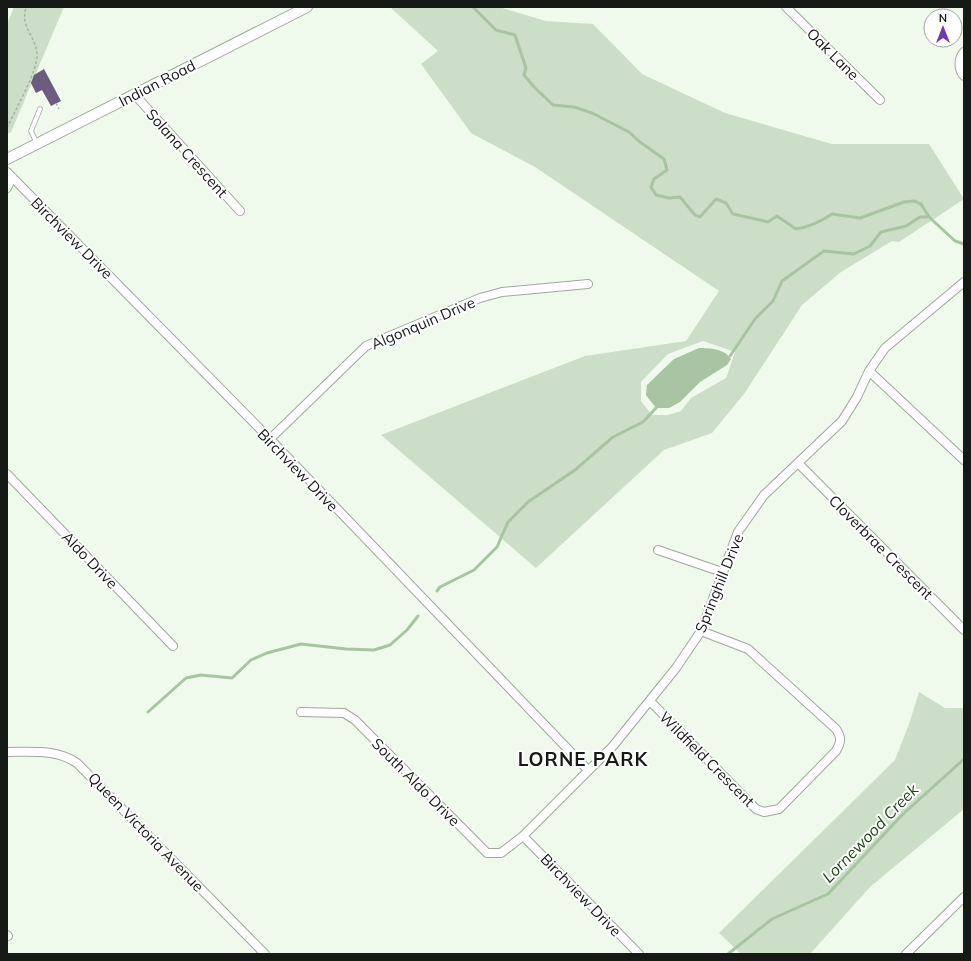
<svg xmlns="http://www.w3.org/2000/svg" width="971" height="961" font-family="Mulish,sans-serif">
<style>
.green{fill:#ccdec8;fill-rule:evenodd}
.water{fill:#a9c4a2}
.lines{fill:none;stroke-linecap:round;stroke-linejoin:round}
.stream{stroke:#a9c4a2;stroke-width:3}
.building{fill:#6c5d7f}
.service-casing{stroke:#9ea89b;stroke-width:5.5}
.minor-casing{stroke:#9ea89b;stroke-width:10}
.tertiary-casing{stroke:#9ea89b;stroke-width:12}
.path{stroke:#a9b2a7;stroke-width:1.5;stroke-dasharray:3 2;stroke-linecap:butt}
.service{stroke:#fff;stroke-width:4}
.minor{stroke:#fff;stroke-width:8}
.tertiary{stroke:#fff;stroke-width:10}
.labels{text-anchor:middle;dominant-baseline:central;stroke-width:4;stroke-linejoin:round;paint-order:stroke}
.street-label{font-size:15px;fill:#161a15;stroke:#fff}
.water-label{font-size:16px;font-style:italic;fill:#1f4414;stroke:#fff}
.district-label{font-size:19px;font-weight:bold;letter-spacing:1px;fill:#161a15;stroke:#fff}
</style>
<rect width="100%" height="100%" fill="#effaec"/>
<!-- green -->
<path class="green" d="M 14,7 L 64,7 L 11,132 L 7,134 L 7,24 Z
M 390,7 L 499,7 L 546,21 L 593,24 L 642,74 L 725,113 L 832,144 L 929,144 L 964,199 L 899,242 L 892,241 L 841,272 L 802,305 L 744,394 L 712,433 L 664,450 L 536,568 L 381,435 L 585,356 L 686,341 L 719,291 L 535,167 L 471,133 L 421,64 L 438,51 ZM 703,341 L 735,352 L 726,378 L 691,398 L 681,411 L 668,415 L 652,415 L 641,401 L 641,382 L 668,354 Z
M 919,692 L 945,708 L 964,708 L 964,809 L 870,887 L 810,954 L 741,954 L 719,933 L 895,760 L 910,721 Z"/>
<!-- water -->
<path class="water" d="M 699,348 C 710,348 725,349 731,359 L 727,365 L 700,382 L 680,402 L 669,408 L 656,408 L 646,395 L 647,385 L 674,359 Z"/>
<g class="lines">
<!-- stream -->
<path class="stream" d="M 473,7 L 496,30 L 515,35 L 526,68 L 524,75 L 534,87 L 553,105 L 574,107 L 592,113 L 629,132 L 640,142 L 664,159 L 667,170 L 654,179 L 651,187 L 656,195 L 669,198 L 680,197 L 695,215 L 700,217 L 716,199 L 726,203 L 733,214 L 768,222 L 777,216 L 796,229 C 810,227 820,222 832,214 L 860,218 L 904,202 L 914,201 L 921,204 L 929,217
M 730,356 L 755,319 L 773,301 L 782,281 L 824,251 L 854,254 L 870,246 L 881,232 L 906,226 L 920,217 L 929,217 L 955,241 L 964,244
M 437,591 L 440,587 L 474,570 L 497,547 L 508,522 L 528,502 L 575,470 L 613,437 L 643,422 L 656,408
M 148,712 L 186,678 L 201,675 L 232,678 L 251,660 L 267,653 L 301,644 L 346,649 L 374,650 L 390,645 L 407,630 L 418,616
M 728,954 L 772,919 L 828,894 L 902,815 L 964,759"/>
</g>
<!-- building -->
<path class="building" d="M 44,69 L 61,101 L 51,106 L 42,90 L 36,93 L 31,83 L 34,75 Z"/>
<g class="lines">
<!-- service casing -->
<g class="service-casing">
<path id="service" d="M 37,144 L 31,131 L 40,109"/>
</g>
<!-- minor casing -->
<g class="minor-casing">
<path id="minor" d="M 786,7 L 880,100
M 964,52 C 958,58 958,70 964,76
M 135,95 L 240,211
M 7,172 L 270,439 L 588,770
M 7,188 L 12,177
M 869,371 L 964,460
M 270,439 L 366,346 L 480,298 L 502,292 L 588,284
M 798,463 L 964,630
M 7,474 L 173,646
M 658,550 L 722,572
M 650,701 L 756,809 L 764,812 L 779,809 L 836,751 C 841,742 842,738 836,729 L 748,649 L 701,631
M 301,712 L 344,713 L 355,720 L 487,853 L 501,853 L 523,836 L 613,746 L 676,668 L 701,631 L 738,532 L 764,495 L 842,421 L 857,397 L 869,371 L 885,348 L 964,282
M 7,752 C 31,752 56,749 77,763 L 265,954
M 523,836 L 639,954
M 7,935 L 8,936
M 906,954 L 964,897"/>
</g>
<!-- tertiary casing -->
<g class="tertiary-casing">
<path id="tertiary" d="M 7,159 L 307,7"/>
</g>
<!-- path -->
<path class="path" d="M 56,103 L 59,109
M 7,128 C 15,110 38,71 37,54 C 36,36 20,28 26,7"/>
<!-- service -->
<use href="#service" class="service"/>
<!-- minor -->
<use href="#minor" class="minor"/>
<!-- tertiary -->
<use href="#tertiary" class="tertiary"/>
</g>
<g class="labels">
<!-- street labels -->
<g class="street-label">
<text transform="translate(833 54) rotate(45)">Oak Lane</text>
<text transform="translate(157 83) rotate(-27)">Indian Road</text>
<text transform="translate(187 153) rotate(48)">Solana Crescent</text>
<text transform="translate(72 238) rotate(45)">Birchview Drive</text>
<text transform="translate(423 323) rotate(-23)">Algonquin Drive</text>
<text transform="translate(298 470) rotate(46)">Birchview Drive</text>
<text transform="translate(881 547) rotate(45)">Cloverbrae Crescent</text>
<text transform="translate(90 560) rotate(46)">Aldo Drive</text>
<text transform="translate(719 583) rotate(-68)">Springhill Drive</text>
<text transform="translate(707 759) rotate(45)">Wildfield Crescent</text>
<text transform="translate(416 782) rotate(45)">South Aldo Drive</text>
<text transform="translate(146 832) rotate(46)">Queen Victoria Avenue</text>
<text transform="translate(581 895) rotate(46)">Birchview Drive</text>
</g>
<!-- water labels -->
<g class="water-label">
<text transform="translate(870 833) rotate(-46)">Lornewood Creek</text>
</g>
<!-- district labels -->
<g class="district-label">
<text x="583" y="759">LORNE PARK</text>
</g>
</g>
<!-- border -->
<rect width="971" height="961" fill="none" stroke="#161a15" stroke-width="16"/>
<!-- north arrow -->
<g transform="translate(943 28)"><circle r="19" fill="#ffffff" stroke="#a2a3a1"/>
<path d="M0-3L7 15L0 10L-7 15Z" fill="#7537ac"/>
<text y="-6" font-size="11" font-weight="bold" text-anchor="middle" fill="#161a15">N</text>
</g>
</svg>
